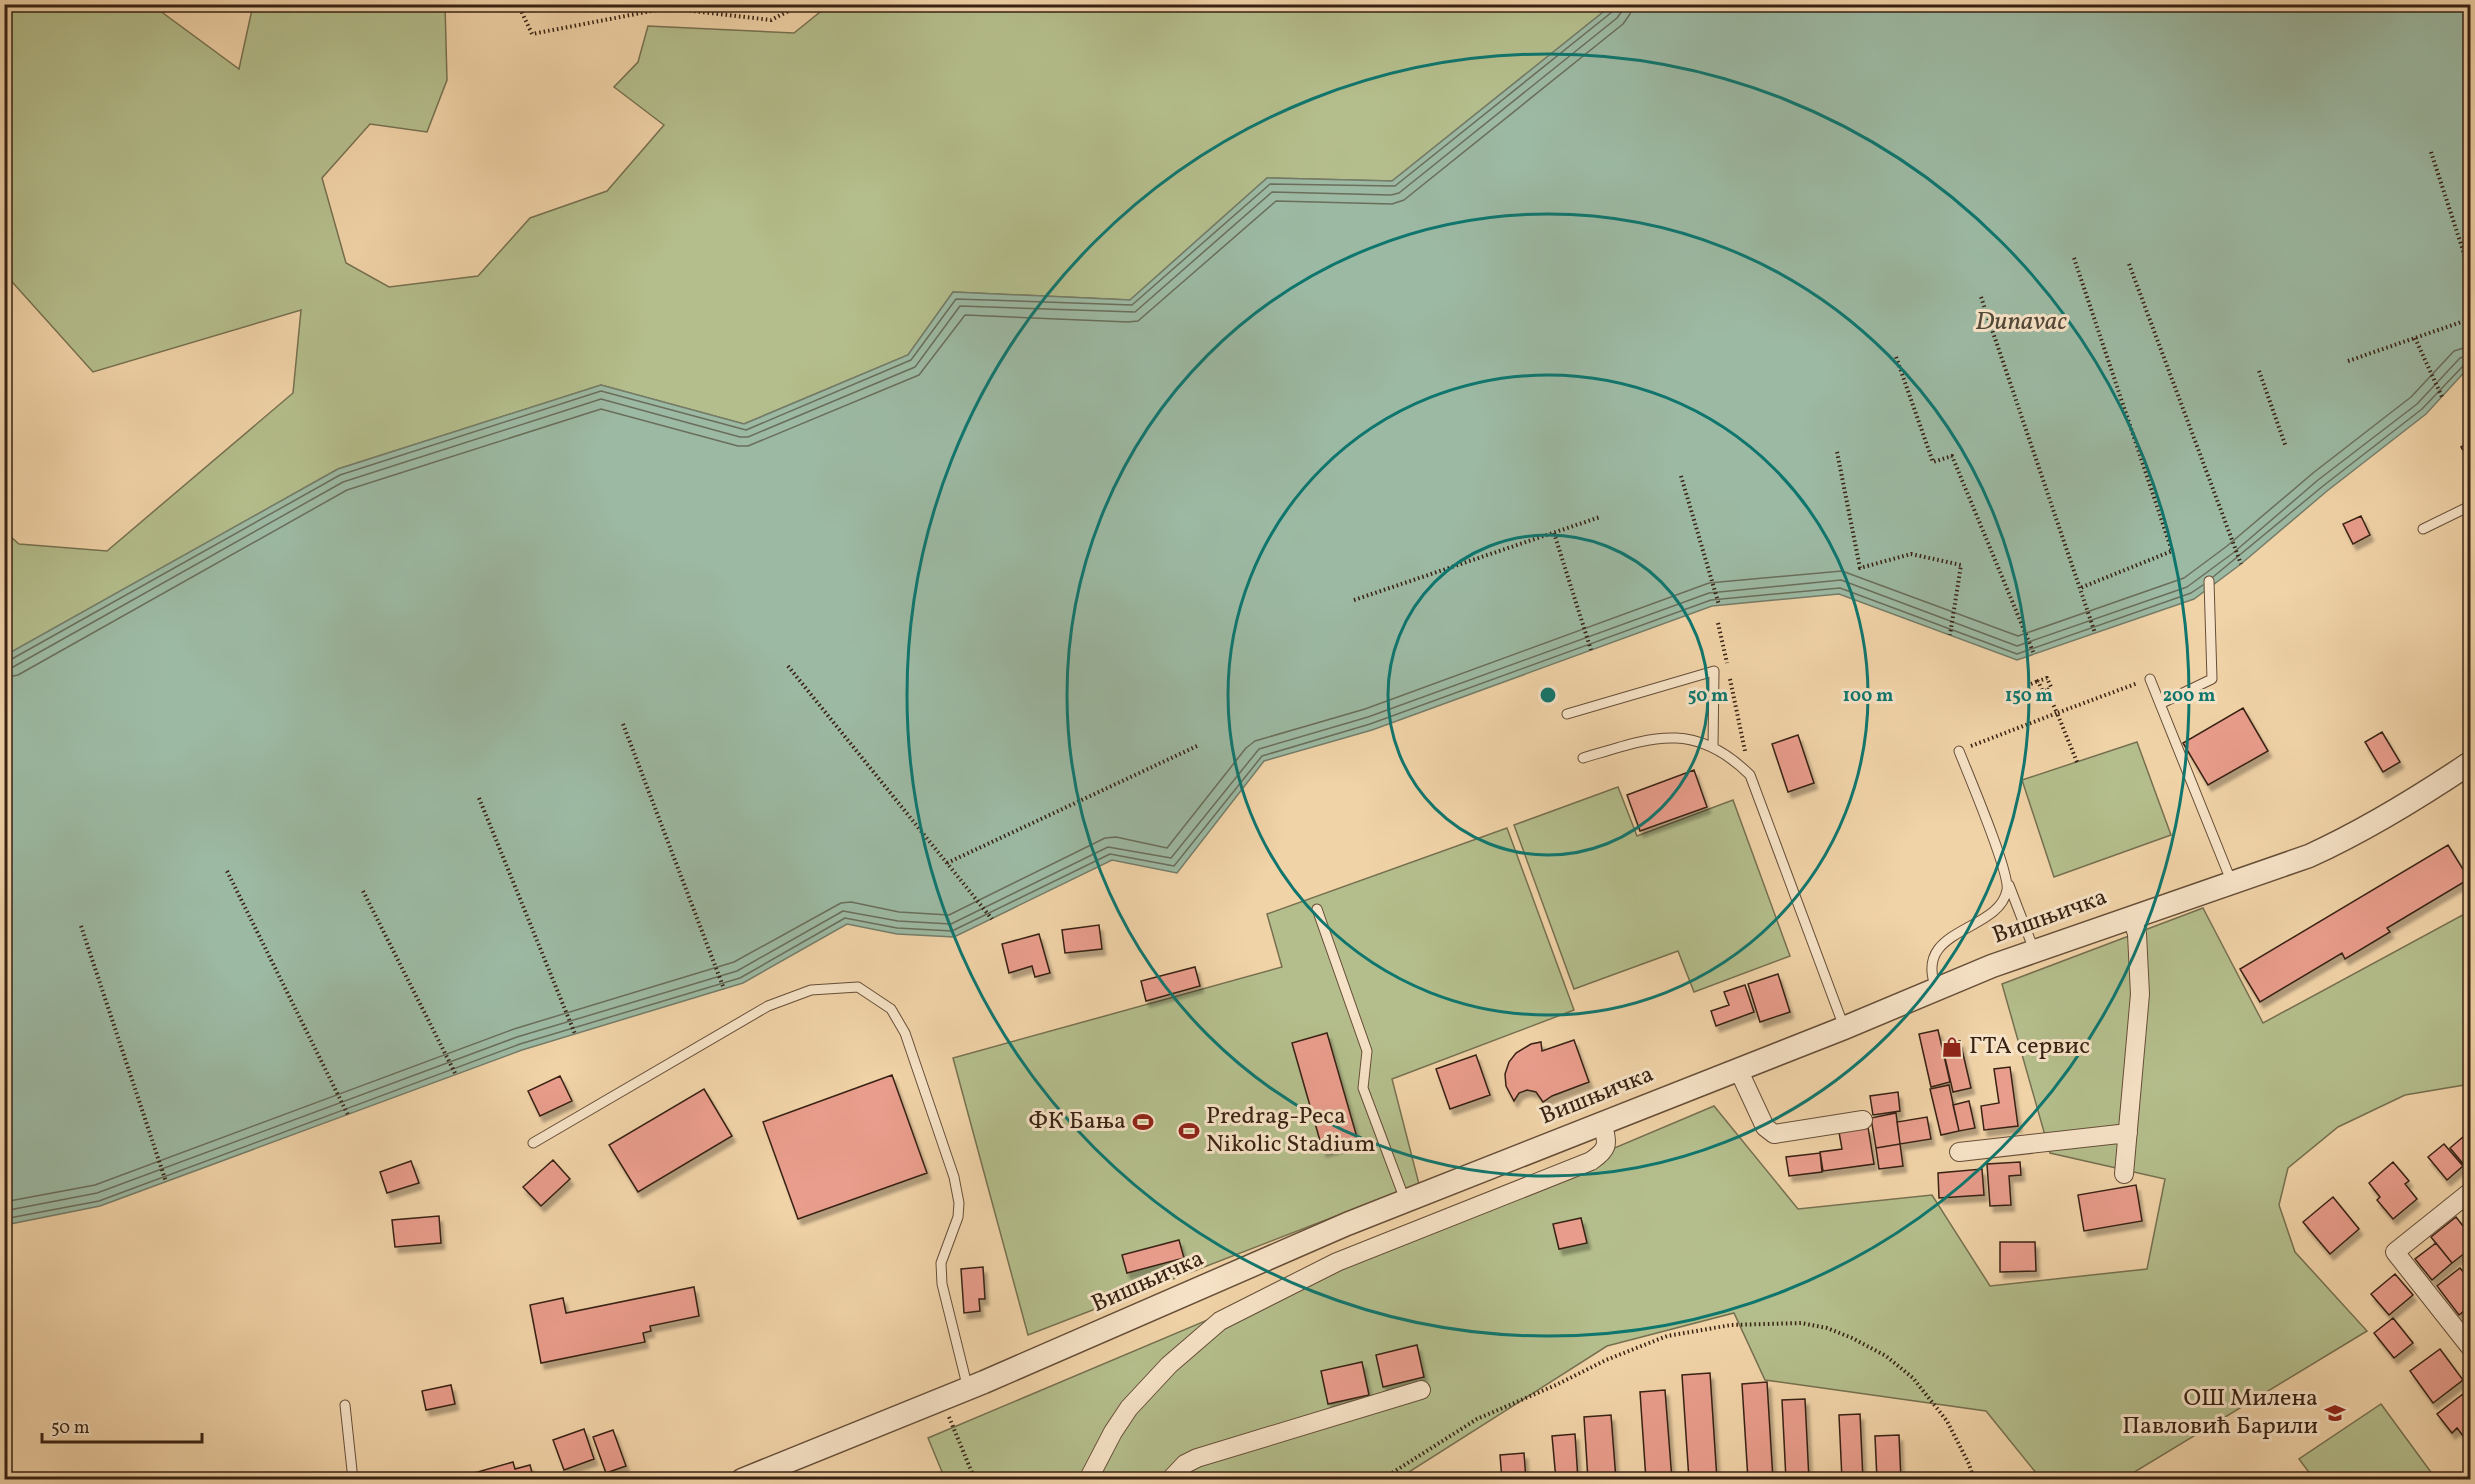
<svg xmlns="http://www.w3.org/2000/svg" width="2475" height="1484" font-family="Vollkorn,serif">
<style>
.green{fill:#b4be8c;stroke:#767050;stroke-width:1.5}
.water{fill:#9cb9a3;stroke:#747d69;stroke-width:1.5}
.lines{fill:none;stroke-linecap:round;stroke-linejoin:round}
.shore{stroke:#6a6e5b;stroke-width:1.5}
.building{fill:#e99d8c;stroke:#382213;stroke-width:1.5;filter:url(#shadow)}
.service-casing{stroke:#664e38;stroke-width:11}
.minor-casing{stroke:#664e38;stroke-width:20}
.tertiary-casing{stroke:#664e38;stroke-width:25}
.path{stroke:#382213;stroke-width:4;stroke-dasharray:1.5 3;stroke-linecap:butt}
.service{stroke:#f6e2c6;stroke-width:9}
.minor{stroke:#f6e2c6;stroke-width:18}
.tertiary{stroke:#f6e2c6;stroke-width:22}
.ring{fill:none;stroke:#0f766e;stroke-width:3}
.labels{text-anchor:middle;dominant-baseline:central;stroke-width:6;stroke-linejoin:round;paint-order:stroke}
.street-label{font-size:24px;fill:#382213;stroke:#f6e2c6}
.poi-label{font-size:24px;fill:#382213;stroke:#f6e2c6;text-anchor:start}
.water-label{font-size:26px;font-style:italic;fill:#514837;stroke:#f6e2c6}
.centre{fill:#0f766e;stroke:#f6e2c6;stroke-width:3}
.ring-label{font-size:18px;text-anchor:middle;font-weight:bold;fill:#0f766e;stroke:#f6e2c6;stroke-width:6;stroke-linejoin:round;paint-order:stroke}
</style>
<defs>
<filter id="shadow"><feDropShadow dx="3.5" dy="6" stdDeviation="1.5" flood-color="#0004"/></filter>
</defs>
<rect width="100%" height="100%" fill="#f1d3a8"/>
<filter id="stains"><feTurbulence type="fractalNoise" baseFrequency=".00333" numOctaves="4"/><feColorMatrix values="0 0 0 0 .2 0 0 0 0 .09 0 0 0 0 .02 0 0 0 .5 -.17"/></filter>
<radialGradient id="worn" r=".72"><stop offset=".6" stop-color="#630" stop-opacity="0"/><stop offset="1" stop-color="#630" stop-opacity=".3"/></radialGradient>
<!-- green -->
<path class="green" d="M 830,4 L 1612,5 L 1392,181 L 1267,178 L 1130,300 L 953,292 L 908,355 L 744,424 L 601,385 L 338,469 L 5,656 L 4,531 L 19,544 L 107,551 L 293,393 L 301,310 L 93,372 L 5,274 L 4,10 L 16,5 L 152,5 L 239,69 L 253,5 L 445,5 L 447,80 L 427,132 L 370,124 L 322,178 L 346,263 L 389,287 L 478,276 L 530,218 L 607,191 L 664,125 L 614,87 L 638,62 L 648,26 L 794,33 Z
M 2137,742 L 2171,835 L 2054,877 L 2022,780 Z
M 1618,787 L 1637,836 L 1733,800 L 1790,956 L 1694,992 L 1678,951 L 1574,989 L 1514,825 Z
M 1507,828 L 1574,1010 L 1392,1079 L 1419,1184 L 1028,1335 L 953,1058 L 1282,967 L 1267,914 Z
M 2203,908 L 2263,1023 L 2470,911 L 2470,1084 L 2405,1095 L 2338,1127 L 2288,1168 L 2279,1205 L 2295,1252 L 2367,1331 L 2123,1479 L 2041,1479 L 1986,1411 L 1765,1380 L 1734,1313 L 1607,1346 L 1398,1479 L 945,1479 L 928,1438 L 1714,1106 L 1798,1209 L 1932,1195 L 1990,1286 L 2147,1269 L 2165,1179 L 2050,1153 L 2002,984 Z
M 2381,1404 L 2436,1479 L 2301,1479 L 2311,1475 L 2299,1459 Z"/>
<!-- water -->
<path class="water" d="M 1612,5 L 2470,5 L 2470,366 L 2426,414 L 2327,491 L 2241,564 L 2194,599 L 2017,660 L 1839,594 L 1712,606 L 1372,730 L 1264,761 L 1177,873 L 1112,860 L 954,937 L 897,934 L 847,924 L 743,983 L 522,1050 L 100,1206 L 5,1225 L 4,656 L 338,469 L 601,385 L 744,424 L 908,355 L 953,292 L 1130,300 L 1267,178 L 1392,181 Z"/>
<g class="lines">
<!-- shore -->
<path class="shore" d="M 2213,577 L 2323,486 L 2422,409 L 2464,365 L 2470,363
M 4,661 L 10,660 L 340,475 L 601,391 L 746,430 L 911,360 L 956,299 L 1132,305 L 1270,184 L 1395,186 L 1612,12 L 1615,4
M 4,669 L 13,667 L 343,482 L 601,399 L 740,437 L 748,437 L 915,367 L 960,306 L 1135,312 L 1272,192 L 1391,195 L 1399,193 L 1617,18 L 1622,11 L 1622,4
M 4,678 L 18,675 L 347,490 L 601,409 L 738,446 L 748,446 L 919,375 L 965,315 L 1128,322 L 1138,321 L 1276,201 L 1392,204 L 1404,200 L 1623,24 L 1630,14 L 1632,4
M 4,1202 L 95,1185 L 514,1029 L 734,962 L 841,903 L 851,902 L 899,912 L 949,915 L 1105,838 L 1116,837 L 1167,848 L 1246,748 L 1255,741 L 1365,709 L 1709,583 L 1842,571 L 2018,636 L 2184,578 L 2227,546 L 2313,473 L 2411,397 L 2454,351 L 2470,346
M 4,1211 L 97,1193 L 517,1037 L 737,971 L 843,911 L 898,921 L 951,924 L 1108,847 L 1171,858 L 1259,749 L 1368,717 L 1709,593 L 1841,580 L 2017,646 L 2187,587 L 2233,553 L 2318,480 L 2417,404 L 2460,358 L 2470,355
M 4,1219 L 99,1201 L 520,1044 L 740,978 L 845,918 L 897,928 L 952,931 L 1110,854 L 1174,866 L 1262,756 L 1370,724 L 1711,600 L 1840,588 L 2017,654 L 2191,593 L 2203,585"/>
</g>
<!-- building -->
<path class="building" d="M 2470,441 L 2470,462 L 2461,447 Z
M 2361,516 L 2370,535 L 2353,544 L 2343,524 Z
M 2243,708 L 2268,751 L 2208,785 L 2183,743 Z
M 2382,732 L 2400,762 L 2383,772 L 2365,742 Z
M 1798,735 L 1814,783 L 1788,792 L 1772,744 Z
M 1694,770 L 1707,807 L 1640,831 L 1627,795 Z
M 2448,845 L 2469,879 L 2387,928 L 2390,932 L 2345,959 L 2342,953 L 2260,1002 L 2240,969 Z
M 1099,925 L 1102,949 L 1065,953 L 1062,930 Z
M 1039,934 L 1050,973 L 1035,977 L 1032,966 L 1009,973 L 1002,944 Z
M 1195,967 L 1200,986 L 1146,1001 L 1141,981 Z
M 1778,974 L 1790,1012 L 1760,1022 L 1748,984 Z
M 1745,985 L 1754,1012 L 1716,1026 L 1711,1011 L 1729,1005 L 1724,992 Z
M 1938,1030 L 1950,1082 L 1931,1087 L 1919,1034 Z
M 1327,1033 L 1358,1141 L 1323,1151 L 1292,1043 Z
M 1574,1040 L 1589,1082 L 1552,1096 L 1543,1102 L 1536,1092 L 1527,1090 L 1519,1093 L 1514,1101 L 1506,1086 L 1505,1074 L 1509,1062 L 1516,1053 L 1531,1044 L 1541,1042 L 1542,1051 Z
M 1960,1041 L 1971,1088 L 1953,1092 L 1942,1045 Z
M 1476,1055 L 1490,1095 L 1450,1109 L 1436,1069 Z
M 2010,1067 L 2018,1126 L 1984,1130 L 1981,1106 L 1999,1103 L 1994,1069 Z
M 892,1075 L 927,1173 L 798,1219 L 763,1122 Z
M 560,1076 L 572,1101 L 540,1116 L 528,1091 Z
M 1949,1085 L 1959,1131 L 1941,1135 L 1930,1089 Z
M 704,1089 L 732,1136 L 638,1192 L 609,1145 Z
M 1898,1092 L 1900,1111 L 1873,1115 L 1870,1096 Z
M 1969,1101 L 1975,1128 L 1959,1131 L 1953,1105 Z
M 1896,1113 L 1900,1144 L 1876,1148 L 1871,1118 Z
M 1927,1117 L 1931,1139 L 1900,1144 L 1897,1122 Z
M 1868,1127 L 1874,1164 L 1823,1171 L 1820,1152 L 1842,1149 L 1839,1132 Z
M 2470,1131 L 2470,1172 L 2450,1148 Z
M 1900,1144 L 1903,1166 L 1879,1169 L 1876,1148 Z
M 2444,1144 L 2463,1166 L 2447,1180 L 2428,1157 Z
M 1820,1153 L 1822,1172 L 1789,1176 L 1786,1157 Z
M 553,1160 L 570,1179 L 541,1206 L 523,1187 Z
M 411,1161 L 419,1183 L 387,1193 L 380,1172 Z
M 2020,1162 L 2021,1175 L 2009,1176 L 2011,1205 L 1990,1206 L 1987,1164 Z
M 2393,1162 L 2409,1181 L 2405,1184 L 2417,1199 L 2393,1219 L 2377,1200 L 2380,1197 L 2369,1183 Z
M 1982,1169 L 1984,1195 L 1939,1198 L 1938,1173 Z
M 2136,1185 L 2142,1221 L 2084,1231 L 2078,1195 Z
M 2333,1197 L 2359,1229 L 2330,1254 L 2303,1222 Z
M 439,1216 L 441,1243 L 395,1247 L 392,1220 Z
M 2456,1217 L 2470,1235 L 2470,1249 L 2452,1263 L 2431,1237 Z
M 1581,1218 L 1587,1243 L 1559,1249 L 1553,1224 Z
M 1179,1240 L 1184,1258 L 1127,1273 L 1122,1255 Z
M 2000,1242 L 2035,1242 L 2036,1271 L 2000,1272 Z
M 2436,1243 L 2452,1263 L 2432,1280 L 2415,1259 Z
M 983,1267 L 985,1299 L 979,1299 L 980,1311 L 964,1313 L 961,1269 Z
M 2460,1268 L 2470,1280 L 2470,1306 L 2459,1315 L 2437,1286 Z
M 2395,1274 L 2413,1295 L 2389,1315 L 2371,1294 Z
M 694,1287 L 699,1316 L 650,1326 L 651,1331 L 643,1333 L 645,1342 L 541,1363 L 530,1305 L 563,1298 L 566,1313 Z
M 2393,1318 L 2413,1343 L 2394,1358 L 2374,1333 Z
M 1417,1345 L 1424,1377 L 1383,1387 L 1376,1355 Z
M 2440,1349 L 2463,1380 L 2433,1403 L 2410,1371 Z
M 1362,1362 L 1369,1395 L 1328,1404 L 1321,1371 Z
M 1710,1373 L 1717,1480 L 1689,1480 L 1682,1375 Z
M 1767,1382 L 1773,1480 L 1748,1480 L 1742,1384 Z
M 451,1385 L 455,1404 L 426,1410 L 422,1391 Z
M 1665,1390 L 1672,1480 L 1646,1480 L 1640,1392 Z
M 2463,1394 L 2470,1403 L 2470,1445 L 2457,1428 L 2452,1433 L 2437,1414 Z
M 1805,1399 L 1809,1480 L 1786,1480 L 1782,1400 Z
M 1860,1414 L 1863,1480 L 1842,1480 L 1839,1415 Z
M 1611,1415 L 1616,1480 L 1588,1480 L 1584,1417 Z
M 584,1429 L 594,1459 L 564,1470 L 553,1440 Z
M 613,1430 L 626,1466 L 606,1473 L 593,1437 Z
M 1575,1434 L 1578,1480 L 1556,1480 L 1552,1436 Z
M 1899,1435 L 1901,1480 L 1877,1480 L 1875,1436 Z
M 1524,1453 L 1526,1480 L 1502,1480 L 1500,1455 Z
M 513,1462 L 515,1469 L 530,1465 L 534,1480 L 476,1480 L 474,1473 Z"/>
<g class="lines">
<!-- service casing -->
<g class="service-casing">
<path id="service" d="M 2423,529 L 2470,506
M 2150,679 L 2232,883
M 2160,704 L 2212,679 L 2209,581
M 1567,714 L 1714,671 L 1713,747
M 1583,758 C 1650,738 1693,719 1750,775 L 1844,1027
M 2009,885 L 2034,950
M 1317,909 L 1367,1051 L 1363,1088 L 1405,1200
M 1936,988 C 1912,927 1999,933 2007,890 C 2010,872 1968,774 1959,751
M 533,1143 L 768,1006 L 811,990 L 858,987 L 891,1009 L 905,1033 L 954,1177 L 959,1203 L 958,1217 L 941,1263 L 942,1284 L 968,1389
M 345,1405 L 353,1480"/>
</g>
<!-- minor casing -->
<g class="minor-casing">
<path id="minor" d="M 1738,1069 L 1765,1127 L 1774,1134 L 1863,1120
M 1959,1152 L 2128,1133
M 2124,1174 L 2140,994 L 2137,934 L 2132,917
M 2470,1192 L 2395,1252 L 2470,1347
M 1088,1480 L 1113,1432 L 1129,1408 L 1169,1365 L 1220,1321 L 1337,1262 L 1591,1161 C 1610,1148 1607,1144 1603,1124
M 1170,1480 L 1185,1464 L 1197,1458 L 1421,1390"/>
</g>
<!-- tertiary casing -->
<g class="tertiary-casing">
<path id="tertiary" d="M 742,1480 L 984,1382 L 1347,1224 L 1844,1028 L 1992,966 L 2309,856 C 2366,830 2418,798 2470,763"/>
</g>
<!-- path -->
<path class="path" d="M 518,4 L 532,34 L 667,8 L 771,20 L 802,4
M 2431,152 L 2470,272
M 2074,258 L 2172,551 L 2080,588
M 2129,264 L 2241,564
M 1981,297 L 2095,633
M 2415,338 L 2442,397
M 1896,357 L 1933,462 L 1952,456 L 2034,654
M 2348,361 L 2470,319
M 2259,371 L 2286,447
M 1837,452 L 1860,568 L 1911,554 L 1961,565 L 1950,635
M 1681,476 L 1719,605
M 1554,533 L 1591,650
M 1354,600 L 1600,517
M 1718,623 L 1727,663
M 788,666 L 992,919
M 1730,679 L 1745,751
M 2031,684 L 2038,681
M 623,724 L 724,989
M 1971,746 L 2057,713 L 2047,691 L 2042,690 L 2038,681 L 2047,678 L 2051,687 L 2047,691
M 2077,762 L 2057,713 L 2138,683
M 479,798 L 575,1034
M 947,863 L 1197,746
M 227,871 L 348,1115
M 363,891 L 456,1075
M 81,926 L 166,1182
M 949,1417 L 975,1480
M 1381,1480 L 1477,1419 L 1556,1385 L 1606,1360 L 1667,1336 L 1731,1325 L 1801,1323 L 1827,1328 L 1852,1338 L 1886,1356 L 1913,1378 L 1947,1421 L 1969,1464 L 1974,1480"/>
<!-- service -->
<use href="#service" class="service"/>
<!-- minor -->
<use href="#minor" class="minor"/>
<!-- tertiary -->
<use href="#tertiary" class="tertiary"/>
</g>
<!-- distance rings -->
<g class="ring">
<circle cx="1548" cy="695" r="160"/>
<circle cx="1548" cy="695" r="320"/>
<circle cx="1548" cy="695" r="481"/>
<circle cx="1548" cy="695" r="641"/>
</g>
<!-- icons -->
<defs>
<g id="shop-bare" transform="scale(1.62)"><path d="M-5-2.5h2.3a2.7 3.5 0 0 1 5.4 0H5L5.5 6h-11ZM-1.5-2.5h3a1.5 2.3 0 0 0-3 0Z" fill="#8f2418" stroke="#f6e2c6" stroke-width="2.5" paint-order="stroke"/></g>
<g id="stadium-bare" transform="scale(1.62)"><path d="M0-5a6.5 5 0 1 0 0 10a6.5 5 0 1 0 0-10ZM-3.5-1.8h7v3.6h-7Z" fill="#8f2418" stroke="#f6e2c6" stroke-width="2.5" paint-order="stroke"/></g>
<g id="school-bare" transform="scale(1.62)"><path d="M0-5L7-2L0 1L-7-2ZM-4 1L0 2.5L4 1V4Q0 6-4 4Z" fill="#8f2418" stroke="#f6e2c6" stroke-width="2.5" paint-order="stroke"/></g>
</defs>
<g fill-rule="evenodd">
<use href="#shop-bare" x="1952" y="1047"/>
<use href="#stadium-bare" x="1143" y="1122"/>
<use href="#stadium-bare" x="1189" y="1131"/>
<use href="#school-bare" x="2335" y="1413"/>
</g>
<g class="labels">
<!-- street labels -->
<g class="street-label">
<text transform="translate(2050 917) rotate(-20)">Вишњичка</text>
<text transform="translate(1597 1096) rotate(-22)">Вишњичка</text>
<text transform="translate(1148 1282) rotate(-24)">Вишњичка</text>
</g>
<!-- poi labels -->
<g class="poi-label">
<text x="1969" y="1047">ГТА сервис</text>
<text x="1206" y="1117">Predrag-Peca<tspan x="1206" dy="28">Nikolic Stadium</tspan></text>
<text x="1126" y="1122" text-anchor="end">ФК Бања</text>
<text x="2318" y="1399" text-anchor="end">ОШ Милена<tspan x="2318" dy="28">Павловић Барили</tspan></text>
</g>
<!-- water labels -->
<g class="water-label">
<text x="2021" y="322">Dunavac</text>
</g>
</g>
<circle cx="1548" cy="695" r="9" class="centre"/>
<g class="ring-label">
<text x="1708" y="701">50 m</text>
<text x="1868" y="701">100 m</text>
<text x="2029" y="701">150 m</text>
<text x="2189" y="701">200 m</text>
</g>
<!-- margin -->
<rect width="2475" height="1484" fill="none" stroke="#f1d3a8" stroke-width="24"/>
<rect x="6" y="6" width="2463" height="1472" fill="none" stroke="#382213" stroke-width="3"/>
<rect x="12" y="12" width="2451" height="1460" fill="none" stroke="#382213" stroke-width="1.5"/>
<!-- scale -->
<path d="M42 1433v9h160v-9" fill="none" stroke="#382213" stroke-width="3"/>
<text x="51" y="1433" font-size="18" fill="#382213" stroke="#f6e2c6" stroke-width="4.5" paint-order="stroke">50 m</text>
<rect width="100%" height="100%" filter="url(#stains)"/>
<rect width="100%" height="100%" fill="url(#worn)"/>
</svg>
